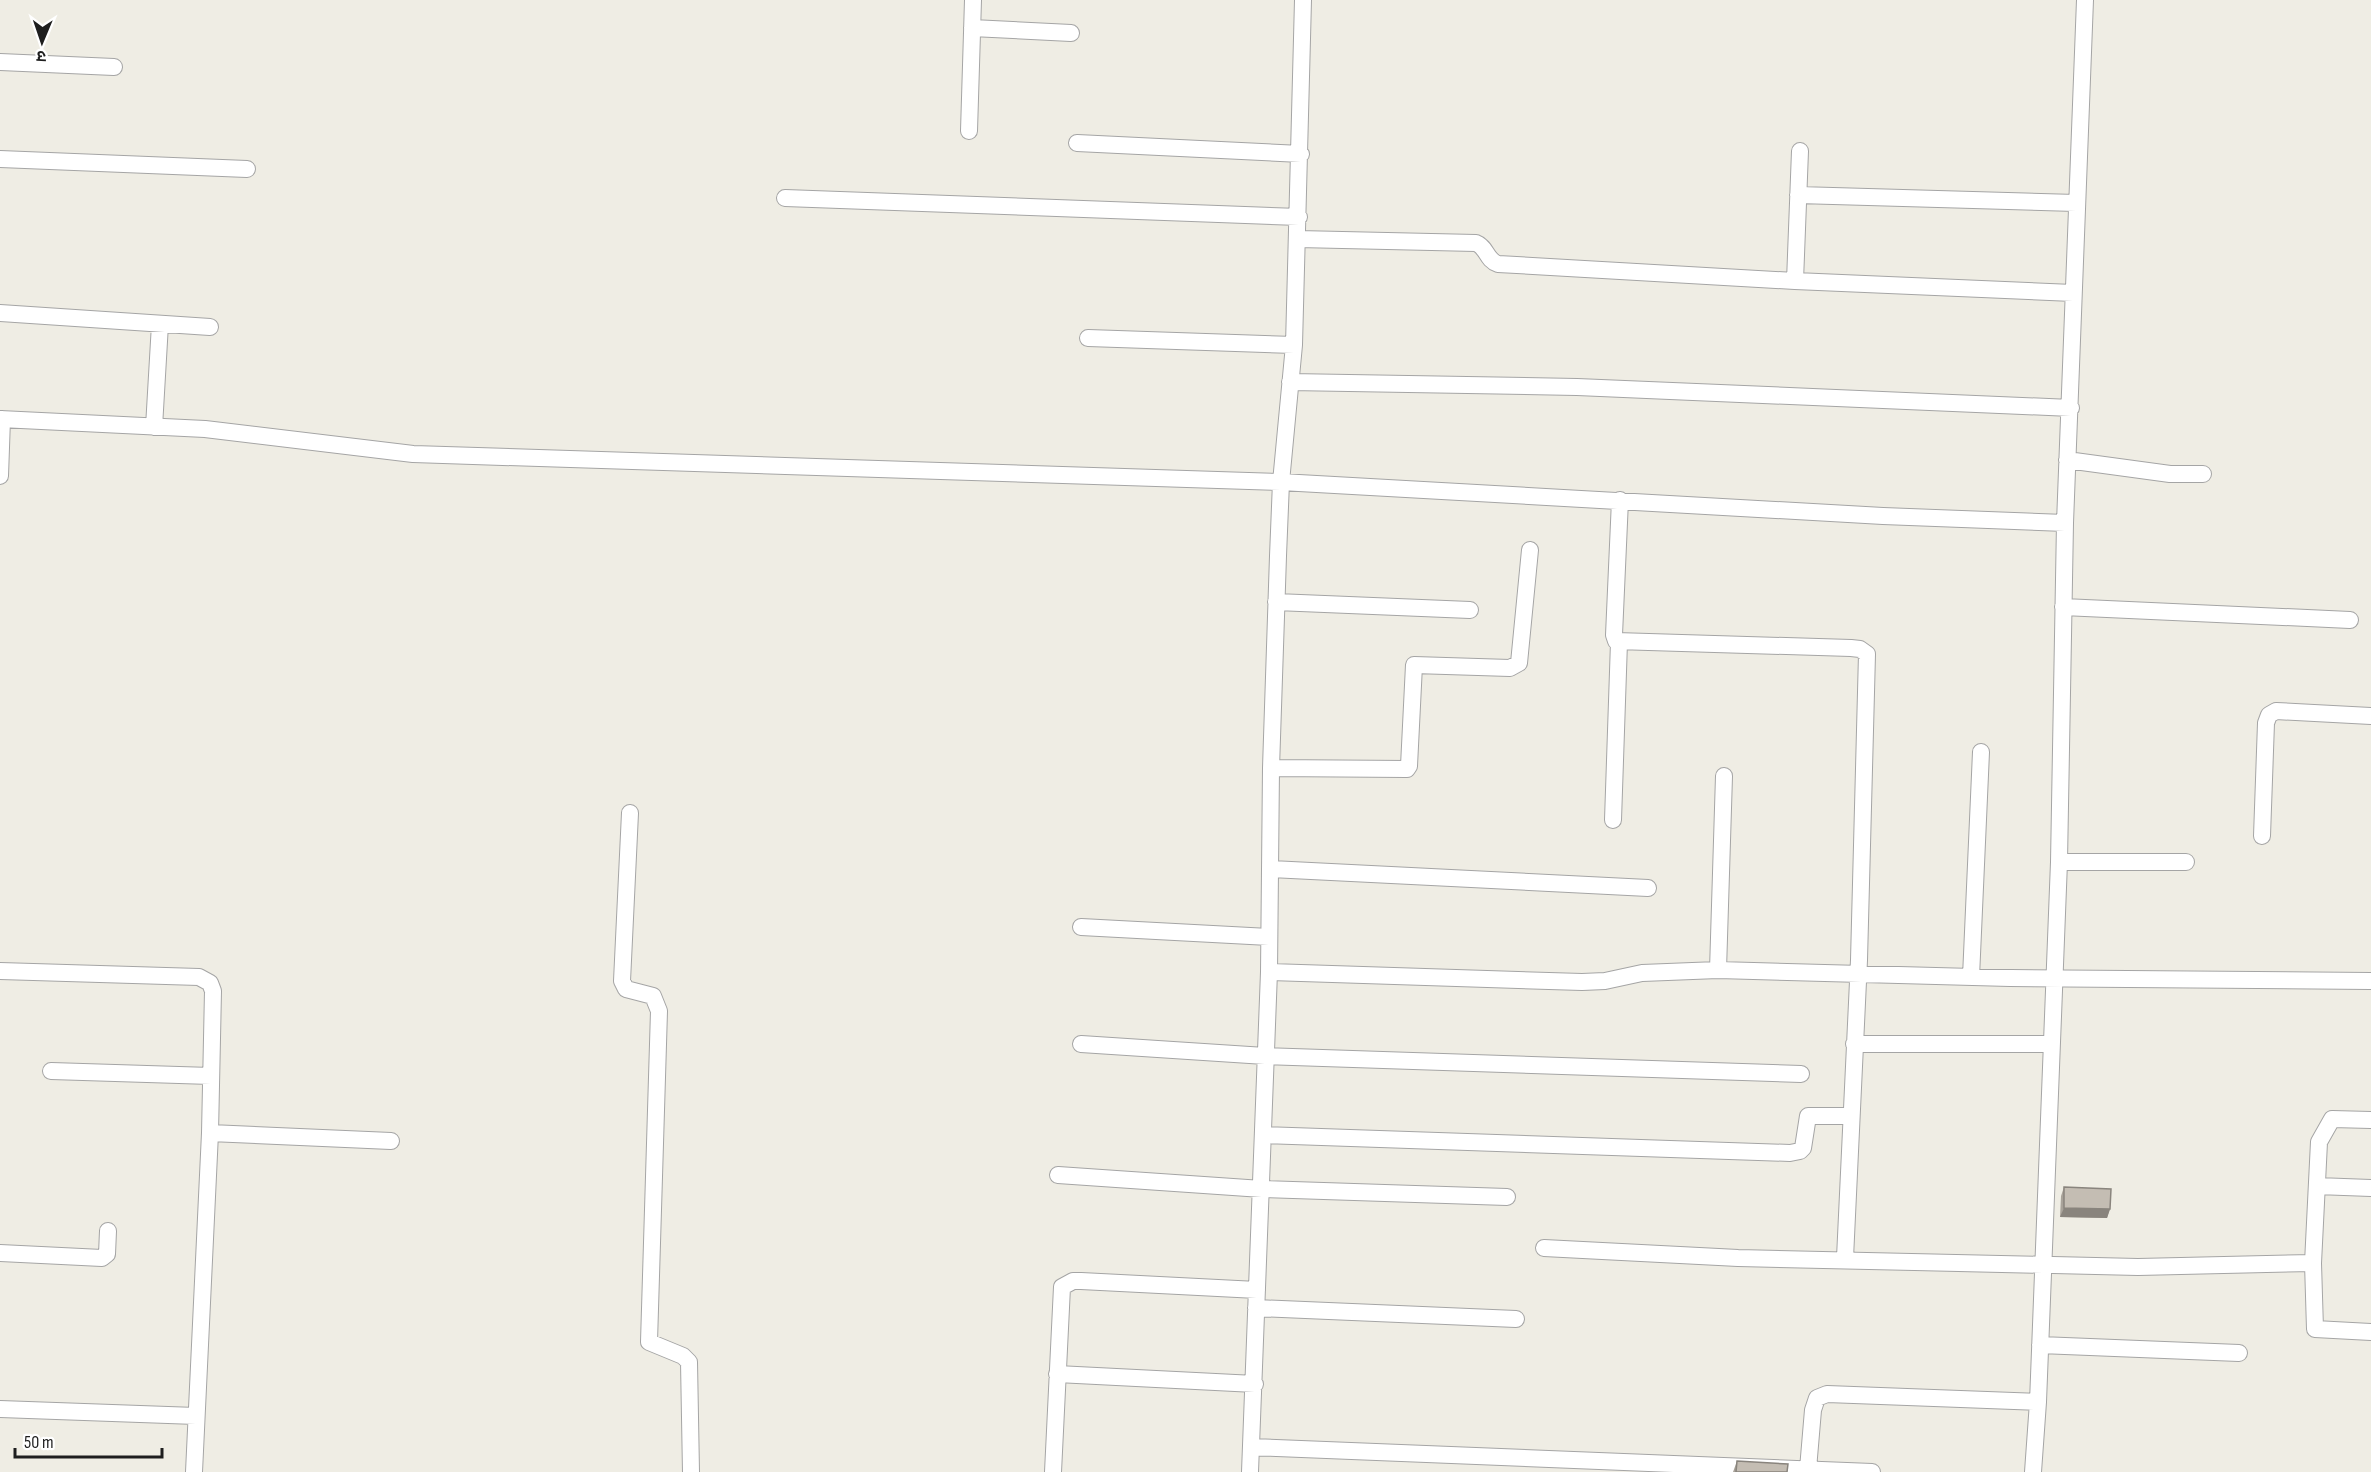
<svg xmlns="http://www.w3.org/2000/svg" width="2371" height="1472" font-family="'Sofia Sans Condensed','Noto Sans Devanagari',sans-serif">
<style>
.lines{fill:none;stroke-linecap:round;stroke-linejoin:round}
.minor-casing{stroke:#a5a5a5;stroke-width:18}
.minor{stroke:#fff;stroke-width:16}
.wall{fill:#a9a39a}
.shaded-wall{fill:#89847d}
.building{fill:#c4bdb3;stroke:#89847d;stroke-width:1.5}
</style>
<rect width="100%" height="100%" fill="#efede4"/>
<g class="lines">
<!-- minor casing -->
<g class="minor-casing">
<path id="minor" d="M 972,28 L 1071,33
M 0,62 L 114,67
M 969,131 L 973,0
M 1077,143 L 1301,154
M 0,159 L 247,169
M 1798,195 L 2076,203
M 785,198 L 1299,217
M 1298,239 L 1476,243 C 1487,247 1486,260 1498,264 L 1795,281 L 2073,293
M 1795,281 L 1800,151
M 0,313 L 210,327
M 1088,338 L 1294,345
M 1290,382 L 1577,387 L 2071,408
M 0,419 L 205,429 L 413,454 L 1281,482 L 1883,516 L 2065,523
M 154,427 L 160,324
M 2067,460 L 2170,474 L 2203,474
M 0,476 L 2,419
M 1620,500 L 1614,635 L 1616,641 L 1851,648 L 1860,649 L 1867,654 L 1859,960 L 1845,1258
M 1276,602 L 1470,610
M 2063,607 L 2350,620
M 1271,768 L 1407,769 L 1409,766 L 1414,665 L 1510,668 L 1519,663 L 1530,550
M 630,813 L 622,981 L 626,989 L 653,996 L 659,1011 L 649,1342 L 683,1356 L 689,1362 L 691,1472
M 1613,820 L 1619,642
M 2262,836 L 2266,723 L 2269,715 L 2276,711 L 2371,716
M 2059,862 L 2186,862
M 1271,869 L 1648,888
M 1081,927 L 1269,937
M 1718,970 L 1724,776
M 0,971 L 199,977 L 210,983 L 213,991 L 210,1133 L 194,1472
M 1269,972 L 1582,982 L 1605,981 L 1642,973 L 1718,970 L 2010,978 L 2371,981
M 1971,977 L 1981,752
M 1081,1044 L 1265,1056 L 1801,1074
M 1854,1044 L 2051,1044
M 51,1071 L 211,1076
M 2371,1120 L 2332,1119 L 2319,1142 L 2313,1263 L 2315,1329 L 2371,1332
M 210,1133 L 391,1141
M 1264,1135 L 1790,1153 L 1800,1151 L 1803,1148 L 1808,1116 L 1851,1116
M 1058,1175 L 1262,1189 L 1507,1197
M 2317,1186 L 2371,1188
M 1544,1248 L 1738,1258 L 2138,1267 L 2313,1263
M 0,1253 L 102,1258 L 107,1254 L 108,1231
M 1256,1308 L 1516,1319
M 2040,1345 L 2239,1353
M 1057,1374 L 1255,1384
M 0,1409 L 196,1416
M 1252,1447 L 1872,1472
M 1808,1469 L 1813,1410 L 1817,1398 L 1827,1394 L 2038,1402
M 1053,1472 L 1062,1287 L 1073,1281 L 1081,1281 L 1257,1290
M 1250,1472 L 1269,972 L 1271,768 L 1278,556 L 1281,482 L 1294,345 L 1303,0
M 2033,1472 L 2038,1402 L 2059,862 L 2065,523 L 2085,0"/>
</g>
<!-- minor -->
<use href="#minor" class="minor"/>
</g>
<!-- wall -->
<path class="wall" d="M 2064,1187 L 2110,1209 L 2107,1218 L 2060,1217 L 2061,1196 Z
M 1737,1461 L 1787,1472 L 1733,1472 Z"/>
<!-- shaded-wall -->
<path class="shaded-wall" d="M 2064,1208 L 2110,1209 L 2107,1218 L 2060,1217 Z"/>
<!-- building -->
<path class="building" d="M 2064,1187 L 2111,1189 L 2110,1209 L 2064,1208 Z
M 1737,1461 L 1788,1464 L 1787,1472 L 1736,1472 Z"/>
<!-- north arrow -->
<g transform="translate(42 42) rotate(182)" stroke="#ffffff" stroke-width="4.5" paint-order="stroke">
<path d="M0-4.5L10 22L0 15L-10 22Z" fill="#1e1e1e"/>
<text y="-9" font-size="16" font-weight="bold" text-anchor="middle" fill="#1e1e1e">उ</text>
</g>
<!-- scale -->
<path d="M15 1448v9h147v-9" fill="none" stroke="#1e1e1e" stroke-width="3"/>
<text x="24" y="1448" font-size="18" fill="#1e1e1e" stroke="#ffffff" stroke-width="4.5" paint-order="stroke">50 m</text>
</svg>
